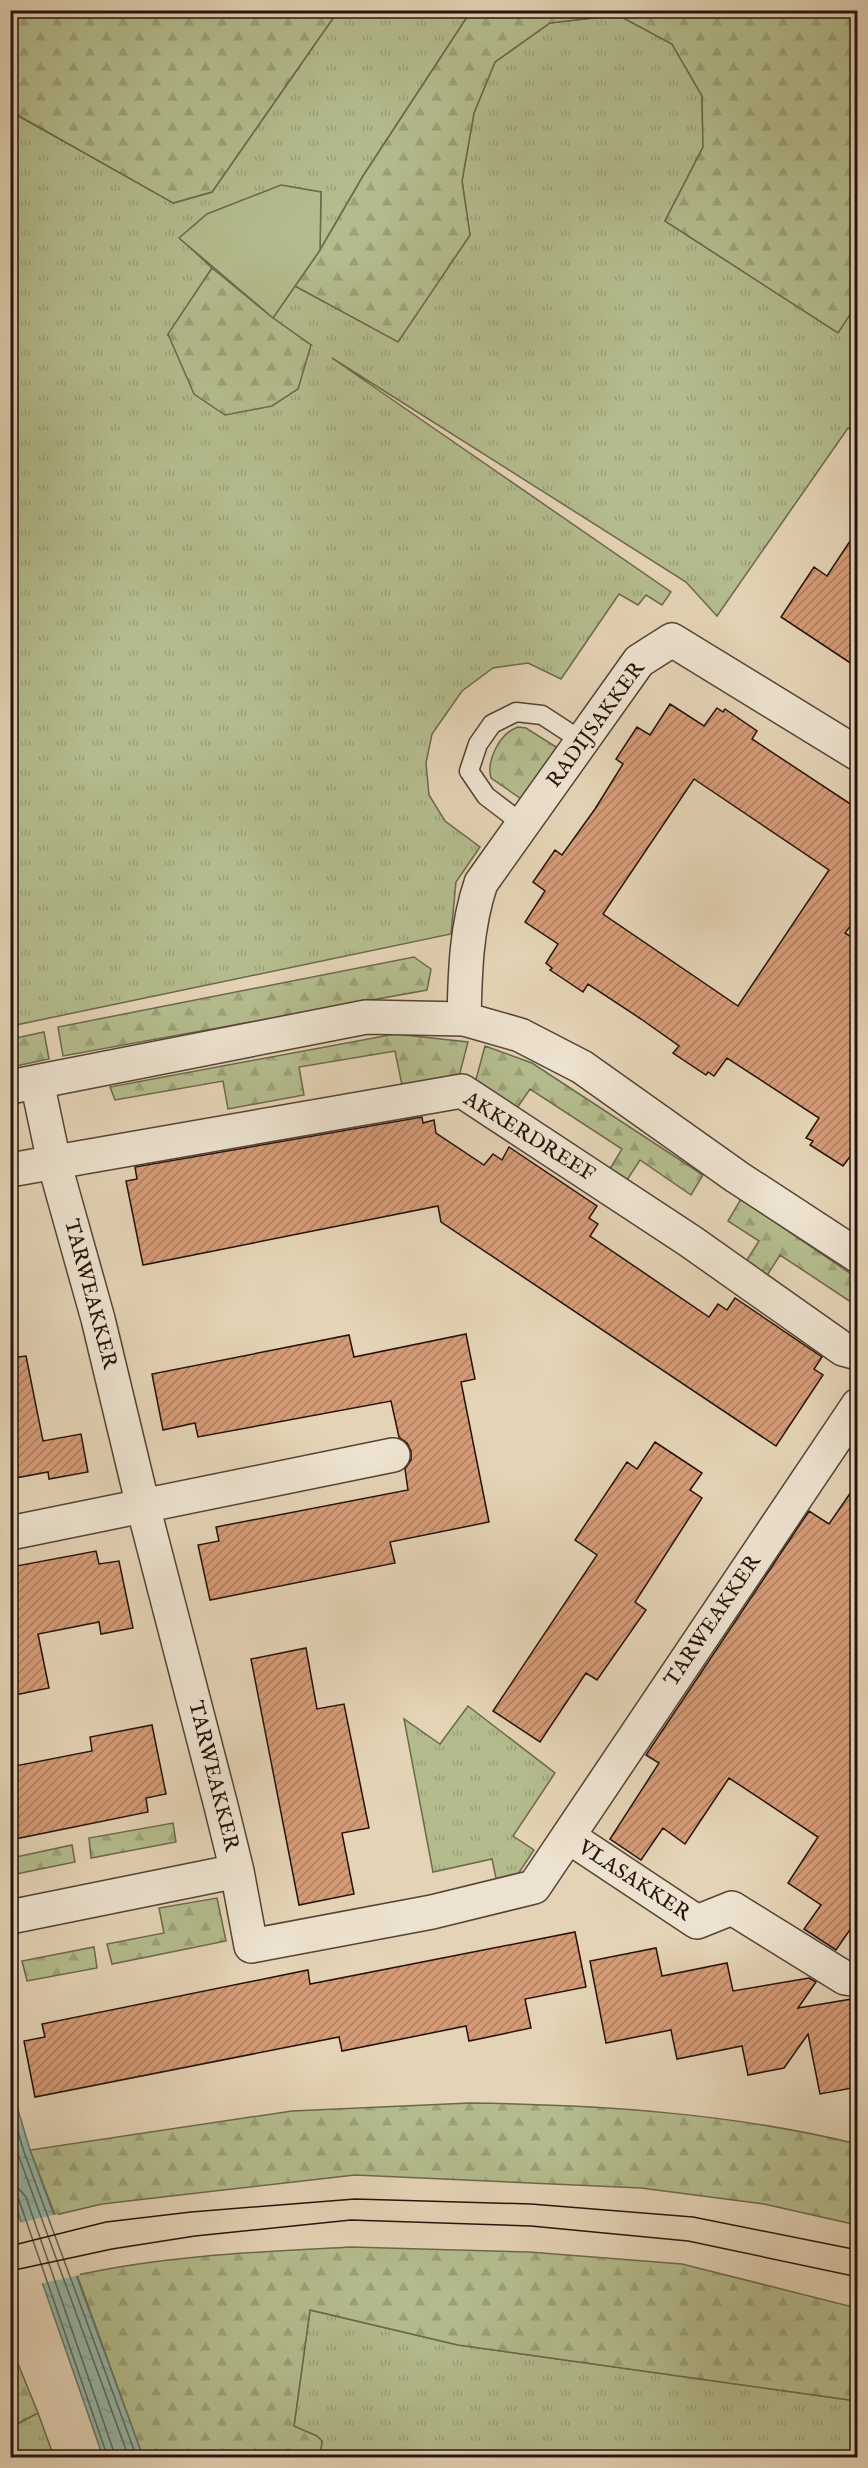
<svg xmlns="http://www.w3.org/2000/svg" width="868" height="2468" font-family="'IM FELL English',serif">
<style>
.grass{fill:url(#grass-tufts);stroke:#6c684c;stroke-width:1.5}
.forest{fill:url(#forest-firs);stroke:#6c684c;stroke-width:1.5}
.garden{fill:#b4bc8d;stroke:#6c684c;stroke-width:1.5}
.water{fill:url(#water-ripples);stroke:#68766b;stroke-width:1.5}
.pier{fill:#e4d3b5}
.lines{fill:none;stroke-linecap:round;stroke-linejoin:round}
.shore{stroke:#5d665b;stroke-width:1.5}
.building{fill:url(#building-hatch);stroke:#24130c;stroke-width:1.5;fill-rule:evenodd}
.service-casing{stroke:#544336;stroke-width:21}
.minor-casing{stroke:#544336;stroke-width:36}
.tertiary-casing{stroke:#544336;stroke-width:36}
.service{stroke:#ede2cf;stroke-width:18}
.minor{stroke:#ede2cf;stroke-width:33}
.tertiary{stroke:#ede2cf;stroke-width:33}
.tram{stroke:#24130c;stroke-width:1.5}
.labels{text-anchor:middle;dominant-baseline:central;stroke-width:4.5;stroke-linejoin:round;paint-order:stroke}
.street-label{font-size:21px;fill:#24130c;stroke:#ede2cf}
</style>
<defs>
<pattern id="grass-tufts" width="24" height="20" patternUnits="userSpaceOnUse" patternTransform="scale(1.5)"><rect width="24" height="20" fill="#b4bc8d"/><path d="M3 7l-1-3M5 7V3M7 7l1-3M15 17l-1-3M17 17v-4M19 17l1-3" fill="none" stroke="#9ba178"/></pattern>
<pattern id="forest-firs" width="22" height="20" patternUnits="userSpaceOnUse" patternTransform="scale(1.5)"><rect width="22" height="20" fill="#b4bc8d"/><path d="M5 1l3.5 6h-7zM16 11l3.5 6h-7z" fill="#9ba178"/></pattern>
<pattern id="water-ripples" width="26" height="14" patternUnits="userSpaceOnUse" patternTransform="scale(1.5)"><rect width="26" height="14" fill="#96b8aa"/><path d="M2 4q2-2 4 0t4 0M15 11q2-2 4 0t4 0" fill="none" stroke="#819d91"/></pattern>
<pattern id="building-hatch" width="6" height="6" patternUnits="userSpaceOnUse" patternTransform="scale(1.5)"><rect width="6" height="6" fill="#d59b77"/><path d="M-1 1l2-2M0 6l6-6M5 7l2-2" fill="none" stroke="#ad7d60"/></pattern>
</defs>
<rect width="100%" height="100%" fill="#e4d3b5"/>
<filter id="stains"><feTurbulence type="fractalNoise" baseFrequency=".00333" numOctaves="4"/><feColorMatrix values="0 0 0 0 .2 0 0 0 0 .09 0 0 0 0 .02 0 0 0 .5 -.17"/></filter>
<radialGradient id="worn" r=".72"><stop offset=".6" stop-color="#630" stop-opacity="0"/><stop offset="1" stop-color="#630" stop-opacity=".3"/></radialGradient>
<!-- grass -->
<path class="grass" d="M 338,11 L 471,11 L 363,176 L 320,250 L 321,192 L 180,238 L 212,268 L 168,335 L 311,345 L 273,318 L 295,286 L 398,341 L 470,235 L 462,181 L 474,113 L 495,62 L 550,23 L 618,15 L 672,44 L 702,96 L 703,147 L 665,221 L 837,332 L 857,304 L 857,434 L 848,428 L 717,616 L 686,582 L 332,358 L 671,592 L 662,605 L 646,595 L 638,605 L 619,594 L 561,679 L 528,663 L 493,668 L 462,691 L 432,734 L 426,763 L 429,795 L 445,821 L 480,847 L 456,882 L 451,934 L 11,1026 L 10,117 L 13,113 L 174,203 L 212,192 Z
M 468,1706 L 555,1773 L 513,1836 L 534,1850 L 514,1880 L 497,1883 L 492,1859 L 433,1872 L 404,1719 L 440,1744 Z
M 310,2310 L 458,2345 L 857,2401 L 857,2457 L 320,2457 L 322,2441 L 294,2426 Z
M 38,2413 L 54,2457 L 11,2458 L 11,2427 Z"/>
<!-- forest -->
<path class="forest" d="M 11,10 L 338,10 L 338,11 L 212,192 L 173,203 L 14,113 L 11,117 Z
M 471,11 L 857,11 L 857,304 L 838,333 L 665,221 L 703,147 L 702,96 L 672,44 L 618,15 L 550,23 L 495,62 L 474,113 L 462,181 L 470,235 L 398,342 L 295,286 L 320,250 L 363,176 Z
M 212,268 L 273,318 L 311,345 L 298,389 L 272,406 L 225,415 L 194,394 L 168,334 Z
M 518,727 L 526,728 L 564,752 L 527,803 L 491,778 C 486,760 500,733 518,727 Z
M 414,957 L 431,969 L 427,990 L 63,1056 L 58,1027 Z
M 44,1032 L 49,1059 L 11,1067 L 11,1039 Z
M 395,1034 L 468,1042 L 458,1080 L 403,1090 L 395,1051 L 299,1067 L 304,1095 L 228,1109 L 223,1081 L 115,1100 L 110,1087 Z
M 485,1046 L 532,1063 L 703,1175 L 691,1195 L 640,1160 L 625,1183 L 608,1172 L 622,1149 L 530,1089 L 515,1111 L 475,1083 Z
M 741,1199 L 857,1278 L 857,1306 L 780,1255 L 766,1277 L 745,1263 L 759,1241 L 728,1221 Z
M 173,1823 L 176,1842 L 91,1858 L 89,1838 Z
M 72,1845 L 75,1862 L 11,1875 L 11,1858 Z
M 217,1898 L 226,1941 L 112,1964 L 107,1944 L 164,1933 L 159,1908 Z
M 94,1947 L 97,1968 L 27,1981 L 22,1961 Z
M 470,2103 C 600,2105 731,2113 857,2144 L 857,2225 L 764,2204 L 641,2188 L 355,2175 L 102,2204 L 55,2215 L 30,2150 L 292,2111 Z
M 351,2247 L 529,2252 L 682,2264 L 857,2308 L 857,2401 L 458,2345 L 310,2310 L 294,2426 L 317,2436 L 322,2441 L 320,2457 L 143,2457 L 77,2275 C 168,2255 259,2252 351,2247 Z
M 10,2337 L 14,2354 L 38,2413 L 11,2427 Z"/>
<!-- garden -->
<path class="garden" d="M 281,185 L 321,192 L 320,250 L 273,318 L 179,238 L 207,214 Z"/>
<!-- water -->
<path class="water" d="M 10,2083 L 30,2150 L 143,2457 L 103,2457 L 11,2193 Z"/>
<!-- pier -->
<path class="pier" d="M 58,2214 L 80,2275 L 39,2284 L 18,2223 Z"/>
<g class="lines">
<!-- shore -->
<path class="shore" d="M 10,2105 L 24,2152 L 137,2458
M 10,2132 L 129,2458
M 10,2187 L 19,2189 L 26,2197 L 116,2458
M 10,2195 L 16,2196 L 19,2200 L 108,2458"/>
</g>
<!-- building -->
<path class="building" d="M 858,529 L 858,668 L 781,617 L 814,567 L 827,576 Z
M 670,704 L 704,726 L 717,708 L 723,712 L 725,709 L 757,731 L 752,739 L 858,809 L 858,916 L 845,933 L 858,941 L 858,1146 L 843,1166 L 810,1145 L 813,1141 L 806,1138 L 819,1118 L 727,1058 L 714,1076 L 708,1072 L 706,1075 L 673,1053 L 679,1046 L 641,1019 L 588,984 L 583,992 L 550,970 L 552,968 L 546,963 L 558,944 L 525,922 L 545,891 L 533,882 L 555,850 L 562,855 L 595,809 L 623,764 L 616,759 L 637,727 L 650,735 ZM 694,779 L 829,870 L 738,1006 L 603,914 Z
M 422,1117 L 423,1123 L 434,1120 L 436,1133 L 484,1165 L 493,1154 L 502,1160 L 509,1147 L 597,1206 L 589,1218 L 598,1224 L 590,1236 L 709,1317 L 718,1304 L 727,1310 L 735,1298 L 822,1357 L 814,1369 L 823,1375 L 776,1446 L 441,1222 L 438,1206 L 143,1265 L 126,1181 L 137,1179 L 135,1167 Z
M 466,1334 L 475,1379 L 461,1382 L 489,1522 L 390,1542 L 395,1563 L 210,1600 L 198,1545 L 219,1541 L 216,1527 L 408,1490 L 405,1469 L 411,1460 L 411,1451 L 407,1443 L 399,1437 L 391,1401 L 198,1437 L 195,1423 L 163,1430 L 152,1374 L 349,1335 L 354,1357 Z
M 26,1356 L 43,1441 L 81,1434 L 88,1472 L 49,1479 L 48,1472 L 10,1479 L 10,1358 Z
M 655,1442 L 702,1473 L 690,1490 L 702,1498 L 635,1602 L 646,1610 L 597,1680 L 586,1673 L 540,1742 L 493,1711 L 597,1555 L 575,1540 L 627,1462 L 637,1469 Z
M 858,1482 L 858,1918 L 836,1950 L 804,1929 L 821,1905 L 788,1883 L 818,1837 L 729,1778 L 685,1844 L 663,1828 L 641,1860 L 610,1839 L 659,1763 L 646,1755 L 809,1511 L 829,1524 Z
M 96,1551 L 99,1564 L 119,1561 L 133,1628 L 101,1634 L 99,1622 L 38,1634 L 49,1688 L 10,1696 L 11,1567 Z
M 306,1648 L 317,1709 L 344,1704 L 369,1828 L 342,1833 L 354,1894 L 299,1905 L 251,1659 Z
M 152,1725 L 166,1794 L 146,1798 L 148,1812 L 10,1840 L 10,1767 L 92,1751 L 90,1737 Z
M 575,1932 L 586,1987 L 525,1999 L 531,2028 L 469,2041 L 466,2026 L 342,2051 L 339,2037 L 35,2097 L 24,2041 L 45,2037 L 42,2024 L 308,1970 L 310,1984 Z
M 656,1948 L 662,1976 L 727,1963 L 733,1991 L 809,1978 L 816,1982 L 798,2008 L 858,1998 L 858,2087 L 820,2094 L 808,2034 L 784,2068 L 748,2075 L 742,2046 L 677,2059 L 671,2030 L 606,2043 L 590,1961 Z"/>
<g class="lines">
<!-- service casing -->
<g class="service-casing">
<path id="service" d="M 524,825 L 486,796 L 469,771 L 478,744 L 492,724 L 516,712 L 542,715 L 582,741"/>
</g>
<!-- minor casing -->
<g class="minor-casing">
<path id="minor" d="M 464,1019 C 465,973 466,927 481,883 L 639,661 L 672,640 L 858,754
M 37,1082 L 54,1162 L 98,1319 L 143,1506 L 221,1806 L 237,1871 L 251,1946 L 432,1912 L 534,1887 L 858,1405
M 10,1170 L 462,1091 L 690,1241 L 843,1349 L 858,1353
M 10,1533 L 393,1455
M 569,1837 L 697,1922 L 732,1908 L 845,1978 L 858,1980
M 10,1917 L 237,1871"/>
</g>
<!-- tertiary casing -->
<g class="tertiary-casing">
<path id="tertiary" d="M 10,1087 L 366,1017 L 464,1019 L 520,1035 L 582,1067 L 737,1177 L 858,1256"/>
</g>
<!-- service -->
<use href="#service" class="service"/>
<!-- minor -->
<use href="#minor" class="minor"/>
<!-- tertiary -->
<use href="#tertiary" class="tertiary"/>
<!-- tram -->
<path class="tram" d="M 10,2246 L 106,2222 L 191,2212 L 355,2199 L 531,2204 L 693,2217 L 858,2250
M 10,2271 L 112,2249 L 195,2236 L 351,2220 L 531,2226 L 688,2241 L 858,2277"/>
</g>
<g class="labels">
<!-- street labels -->
<g class="street-label">
<text transform="translate(596 725) rotate(-54)">RADIJSAKKER</text>
<text transform="translate(529 1137) rotate(32)">AKKERDREEF</text>
<text transform="translate(90 1294) rotate(75)">TARWEAKKER</text>
<text transform="translate(713 1621) rotate(-56)">TARWEAKKER</text>
<text transform="translate(213 1776) rotate(76)">TARWEAKKER</text>
<text transform="translate(634 1881) rotate(33)">VLASAKKER</text>
</g>
</g>
<!-- margin -->
<rect width="868" height="2468" fill="none" stroke="#e4d3b5" stroke-width="36"/>
<rect x="12" y="12" width="844" height="2444" fill="none" stroke="#24130c" stroke-width="3"/>
<rect x="18" y="18" width="832" height="2432" fill="none" stroke="#24130c" stroke-width="1.5"/>
<rect width="100%" height="100%" filter="url(#stains)"/>
<rect width="100%" height="100%" fill="url(#worn)"/>
</svg>
